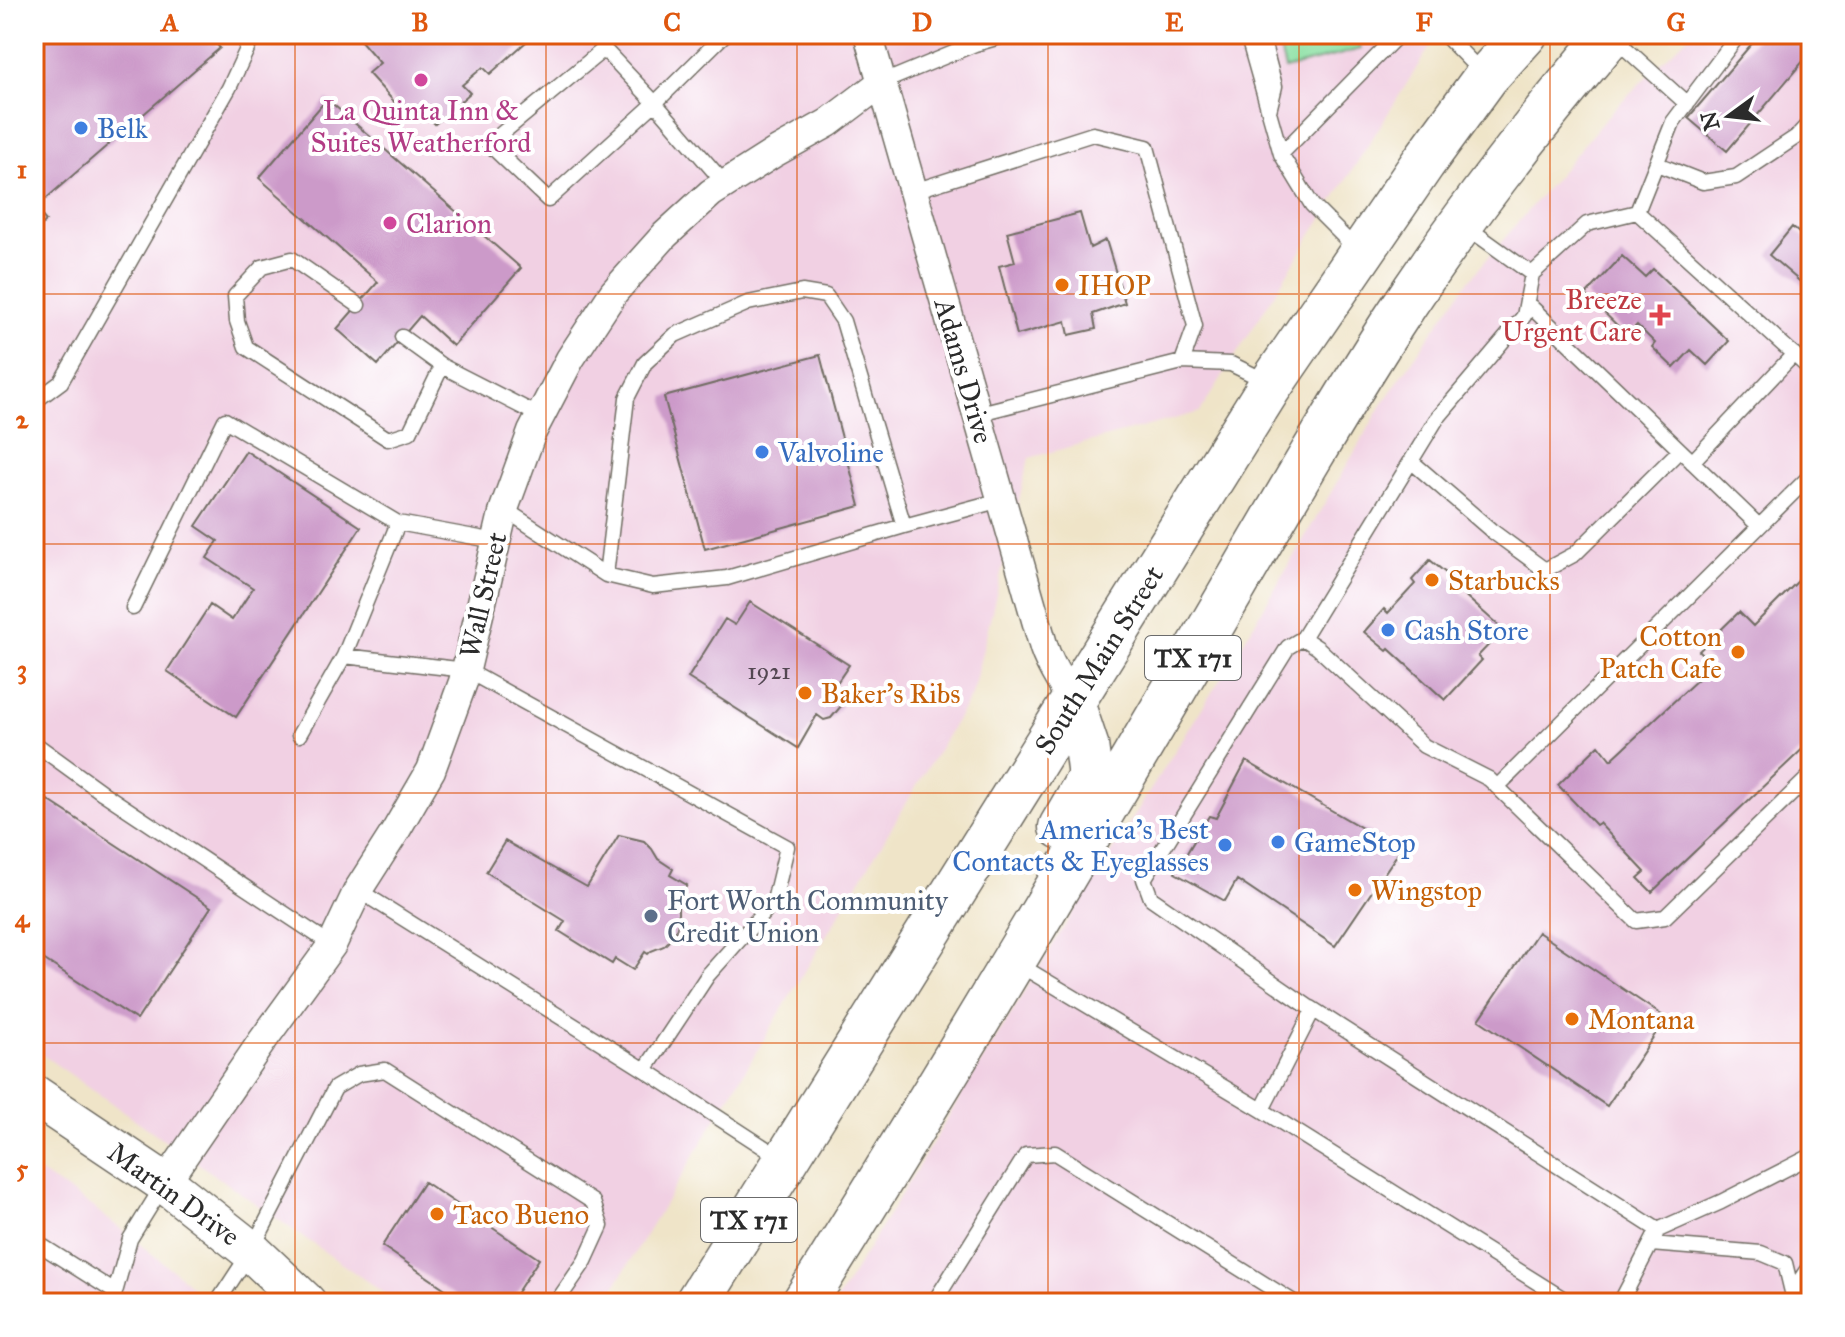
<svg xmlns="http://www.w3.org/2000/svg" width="1845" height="1337" font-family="'IM FELL Great Primer',serif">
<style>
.built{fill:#f1d0e3}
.green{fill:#8ae0a3;stroke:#5a8667;stroke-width:2}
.building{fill:#cc9ac9}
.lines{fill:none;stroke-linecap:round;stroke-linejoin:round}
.lane-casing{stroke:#706c62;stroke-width:17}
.street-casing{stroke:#706c62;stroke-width:31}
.secondary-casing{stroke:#706c62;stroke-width:43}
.primary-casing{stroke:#706c62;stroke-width:47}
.lane{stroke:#fff;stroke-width:14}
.street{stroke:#fff;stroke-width:28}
.secondary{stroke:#fff;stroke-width:40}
.primary{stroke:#fff;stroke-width:44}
.grid{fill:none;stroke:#df570e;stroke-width:2;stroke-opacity:0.55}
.hotel-dot{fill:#d1479c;stroke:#fff;stroke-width:3}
.shop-dot{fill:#3f7fe0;stroke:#fff;stroke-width:3}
.food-dot{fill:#e8710a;stroke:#fff;stroke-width:3}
.health-dot{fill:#e0444e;stroke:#fff;stroke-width:3}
.service-dot{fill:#5c6f8a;stroke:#fff;stroke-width:3}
.labels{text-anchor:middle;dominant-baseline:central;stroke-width:8;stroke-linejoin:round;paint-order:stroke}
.number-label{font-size:24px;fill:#534752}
.shield{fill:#fff;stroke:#6b6b6b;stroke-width:2}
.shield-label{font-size:26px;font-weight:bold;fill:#2b2b2b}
.hotel-label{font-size:28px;fill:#b23c85;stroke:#fff}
.shop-label{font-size:28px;fill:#366cbe;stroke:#fff;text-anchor:start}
.food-label{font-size:28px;fill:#c56008;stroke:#fff;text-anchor:start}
.health-label{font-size:28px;fill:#be3a42;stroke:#fff;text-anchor:end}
.street-label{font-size:28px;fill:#2b2b2b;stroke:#fff}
.service-label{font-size:28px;fill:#4e5e75;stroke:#fff;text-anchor:start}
.neatline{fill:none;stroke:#df570e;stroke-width:3}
.grid-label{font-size:26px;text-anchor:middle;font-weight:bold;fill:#df570e}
</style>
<rect width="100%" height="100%" fill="#fff"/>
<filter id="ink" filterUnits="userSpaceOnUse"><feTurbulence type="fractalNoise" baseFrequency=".0125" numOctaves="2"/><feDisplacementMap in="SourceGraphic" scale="16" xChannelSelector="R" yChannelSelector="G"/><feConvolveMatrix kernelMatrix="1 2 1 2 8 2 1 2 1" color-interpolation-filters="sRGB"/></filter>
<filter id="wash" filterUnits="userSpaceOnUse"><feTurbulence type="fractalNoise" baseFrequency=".006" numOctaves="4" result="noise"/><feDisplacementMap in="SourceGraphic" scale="32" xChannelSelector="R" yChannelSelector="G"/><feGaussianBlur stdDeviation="1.8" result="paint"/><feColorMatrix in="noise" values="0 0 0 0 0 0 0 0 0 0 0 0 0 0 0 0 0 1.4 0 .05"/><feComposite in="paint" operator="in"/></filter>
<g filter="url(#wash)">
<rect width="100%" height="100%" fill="#efe4c8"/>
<!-- built -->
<path class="built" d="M 34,34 L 1438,34 L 1200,412 L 1029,458 L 972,694 L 605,1303 L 398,1303 L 34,1049 Z
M 1690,34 L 1811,34 L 1811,1303 L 835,1303 L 1054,943 L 1243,643 L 1385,400 L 1466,284 L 1611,112 Z
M 34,1169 L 94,1208 L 180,1276 L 209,1303 L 34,1303 Z"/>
<!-- green -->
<path class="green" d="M 1276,34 L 1357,34 L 1361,49 L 1285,69 Z"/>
<g id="blocks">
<!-- building -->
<path class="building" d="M 34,34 L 208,34 L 220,48 L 35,208 L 46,221 L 34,232 Z
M 369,34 L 518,34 L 526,42 L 490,74 L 483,67 L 462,85 L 470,93 L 435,124 L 419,107 L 408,117 L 368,73 L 380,63 L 361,41 Z
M 1760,34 L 1811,34 L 1811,52 L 1727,151 L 1688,118 Z
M 327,99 L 521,268 L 453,346 L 420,316 L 378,365 L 337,329 L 378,282 L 259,178 Z
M 1080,213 L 1090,248 L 1106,240 L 1125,303 L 1093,314 L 1096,329 L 1069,335 L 1066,321 L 1017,335 L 999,266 L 1015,262 L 1007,232 Z
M 1792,227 L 1811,243 L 1811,291 L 1769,255 Z
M 1622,256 L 1645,277 L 1653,269 L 1729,341 L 1707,365 L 1691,350 L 1674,368 L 1652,347 L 1655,343 L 1637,325 L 1627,335 L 1586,295 Z
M 820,355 L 860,506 L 705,549 L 664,397 Z
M 246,451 L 361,527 L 236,717 L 167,671 L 210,605 L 232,620 L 253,588 L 207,558 L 218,541 L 196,526 Z
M 1430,560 L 1464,588 L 1461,592 L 1498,625 L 1500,633 L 1478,656 L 1482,660 L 1445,700 L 1389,649 L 1387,651 L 1364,632 L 1384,609 L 1388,613 L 1415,584 L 1412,580 Z
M 1811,568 L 1811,741 L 1652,892 L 1638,878 L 1645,872 L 1599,823 L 1596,825 L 1558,785 L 1599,745 L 1611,760 L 1713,665 L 1699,651 L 1739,612 L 1753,626 Z
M 750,602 L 849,665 L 832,690 L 840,695 L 842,705 L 831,718 L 824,720 L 817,715 L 798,748 L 688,678 L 725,619 L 735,625 Z
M 1246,761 L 1400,850 L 1335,946 L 1237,880 L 1225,901 L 1175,873 L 1209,816 L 1216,818 Z
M 34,791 L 211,907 L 137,1020 L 34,953 Z
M 619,835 L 644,841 L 652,849 L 658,859 L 673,869 L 670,875 L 687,885 L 675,904 L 678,907 L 678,923 L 674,936 L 664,946 L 651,951 L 648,954 L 645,952 L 633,970 L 615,959 L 612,964 L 559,931 L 565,921 L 486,872 L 505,841 L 587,887 Z
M 1538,932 L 1666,1018 L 1607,1106 L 1479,1020 Z
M 424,1182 L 539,1259 L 510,1303 L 466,1303 L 382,1246 Z"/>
</g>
</g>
<g filter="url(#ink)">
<use href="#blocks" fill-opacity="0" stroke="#706c62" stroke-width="2"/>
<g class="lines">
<!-- lane casing -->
<g class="lane-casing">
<path id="lane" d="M 725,34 L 655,103 L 725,184
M 1247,34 L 1281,154 L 1312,205 L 1358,251
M 1261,34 L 1275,86 L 1269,111
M 1444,34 L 1483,74
M 1613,37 L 1687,104
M 604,49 L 655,103 L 548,200 L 489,144 Z
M 881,83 L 975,44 L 1010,34
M 1281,154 L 1399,34
M 1657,164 L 1703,182 L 1736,177 L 1796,137 L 1811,121
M 914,191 L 1093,134 L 1147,147 L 1195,326 L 1182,362
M 1637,212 L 1811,370
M 1637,212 L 1673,122 L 1739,34
M 1464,225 L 1532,274
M 1527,303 L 1759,526
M 358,305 L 292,259 L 262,267 L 235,296 L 237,321 L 246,347 L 388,439 L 410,432 L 442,366
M 402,337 L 442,366 L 540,416
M 34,402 L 61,382 L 229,88 L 254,34
M 976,414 L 1182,362 L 1231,364 L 1266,381
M 1411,461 L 1492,531 L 1545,570 L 1575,554 L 1680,450
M 1692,462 L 1794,354
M 504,509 L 606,575 L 653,586 L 727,578 L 904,526 L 1001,500
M 606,575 L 627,398 L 645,363 L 675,335 L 748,303 L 802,292 L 826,296 L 843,321 L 904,526
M 133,608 L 225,420 L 398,523
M 1303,638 L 1436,420 L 1524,316 L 1532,274 L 1587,224 L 1637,212
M 344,656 L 398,523 L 496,541
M 299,735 L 344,656 L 466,670 L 787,847 L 774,901 L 708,975 L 645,1070
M 34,743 L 103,793 L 332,945
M 1497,787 L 1811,475
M 358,890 L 645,1070 L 782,1159
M 1018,964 L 1262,1110 L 1570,1303
M 1311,1008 L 1658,1230 L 1620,1303
M 1262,1110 L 1313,1010 L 1151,898 L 1144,879 L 1288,647 L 1303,638 L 1318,648 L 1424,746 L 1489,779 L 1636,921 L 1665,917 L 1811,775
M 1658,1230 L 1721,1202 L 1811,1156
M 34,1241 L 115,1292
M 1651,1244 L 1761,1253 L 1785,1263 L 1792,1292 L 1809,1303
M 1792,1292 L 1811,1264
M 112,1303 L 130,1239 L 164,1184
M 217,1303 L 251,1251 L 335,1088 L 359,1074 L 385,1070 L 593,1202 L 601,1226 L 585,1261 L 556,1303
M 950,1303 L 938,1296 L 1026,1155 L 1055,1153 L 1295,1303"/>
</g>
<!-- street casing -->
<g class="street-casing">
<path id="street" d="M 868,34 L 1044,648 C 1050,667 1063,684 1072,703
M 165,1183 L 263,1040 L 332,945 L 358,890 L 395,832 L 431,770 L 463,682 L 504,509 L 532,432 L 570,359 L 614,292 L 665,235 L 711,193 L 774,153 L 828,123 L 881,83"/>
</g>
<!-- secondary casing -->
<g class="secondary-casing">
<path id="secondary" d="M 34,1095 L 165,1183 L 251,1251 L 306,1303"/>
</g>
<!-- primary casing -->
<g class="primary-casing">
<path id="primary" d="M 1061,827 L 1090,777 L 1086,745 L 1072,703
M 697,1303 L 1268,389 L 1423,163 L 1486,77 L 1525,34
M 804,1303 C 932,1100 1054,894 1175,688 C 1247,566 1316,443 1392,324 C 1458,222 1533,126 1611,34"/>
</g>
<!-- lane -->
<use href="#lane" class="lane"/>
<!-- street -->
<use href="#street" class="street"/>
<!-- secondary -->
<use href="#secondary" class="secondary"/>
<!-- primary -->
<use href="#primary" class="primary"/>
</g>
</g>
<!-- grid -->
<path class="grid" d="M 295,34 L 295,1303M 546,34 L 546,1303M 797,34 L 797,1303M 1048,34 L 1048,1303M 1299,34 L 1299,1303M 1550,34 L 1550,1303M 34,294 L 1811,294M 34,544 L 1811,544M 34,793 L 1811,793M 34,1043 L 1811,1043"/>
<!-- markers -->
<g class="hotel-dot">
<circle cx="421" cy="80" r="8"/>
<circle cx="390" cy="223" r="8"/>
</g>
<g class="shop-dot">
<circle cx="81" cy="128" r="8"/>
<circle cx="762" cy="452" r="8"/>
<circle cx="1388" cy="630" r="8"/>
<circle cx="1278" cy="842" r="8"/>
<circle cx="1225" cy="845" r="8"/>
</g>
<g class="food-dot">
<circle cx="1062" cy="285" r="8"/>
<circle cx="1432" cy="580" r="8"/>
<circle cx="1738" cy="652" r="8"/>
<circle cx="805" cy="693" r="8"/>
<circle cx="1355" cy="890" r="8"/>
<circle cx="1572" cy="1019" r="8"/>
<circle cx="437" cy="1214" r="8"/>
</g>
<path class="health-dot" d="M1656 303h8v8h8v8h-8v8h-8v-8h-8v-8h8z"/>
<circle class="service-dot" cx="651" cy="916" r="8"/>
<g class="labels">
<!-- number labels -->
<g class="number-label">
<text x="769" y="671">1921</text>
</g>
<!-- shield labels -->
<g class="shield">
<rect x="1145" y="636" width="96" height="44" rx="6"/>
<rect x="701" y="1198" width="96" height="44" rx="6"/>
</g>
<g class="shield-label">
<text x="1193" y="658">TX 171</text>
<text x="749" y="1220">TX 171</text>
</g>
<!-- hotel labels -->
<g class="hotel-label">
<text x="421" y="110">La Quinta Inn &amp;<tspan x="421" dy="32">Suites Weatherford</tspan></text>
<text x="406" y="223" text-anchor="start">Clarion</text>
</g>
<!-- shop labels -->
<g class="shop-label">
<text x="97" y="128">Belk</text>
<text x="778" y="452">Valvoline</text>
<text x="1404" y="630">Cash Store</text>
<text x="1209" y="829" text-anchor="end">America's Best<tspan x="1209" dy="32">Contacts &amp; Eyeglasses</tspan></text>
<text x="1294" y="842">GameStop</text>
</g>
<!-- food labels -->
<g class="food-label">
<text x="1078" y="285">IHOP</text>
<text x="1448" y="580">Starbucks</text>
<text x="1722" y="636" text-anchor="end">Cotton<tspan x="1722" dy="32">Patch Cafe</tspan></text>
<text x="821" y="693">Baker's Ribs</text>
<text x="1371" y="890">Wingstop</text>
<text x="1588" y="1019">Montana</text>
<text x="453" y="1214">Taco Bueno</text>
</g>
<!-- health labels -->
<g class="health-label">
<text x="1642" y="299">Breeze<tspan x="1642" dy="32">Urgent Care</tspan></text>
</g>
<!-- street labels -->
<g class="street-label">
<text transform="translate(964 371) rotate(74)">Adams Drive</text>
<text transform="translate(483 595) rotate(-77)">Wall Street</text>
<text transform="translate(1099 660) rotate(-58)">South Main Street</text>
<text transform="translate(174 1194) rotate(36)">Martin Drive</text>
</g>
<!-- service labels -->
<g class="service-label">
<text x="667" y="900">Fort Worth Community<tspan x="667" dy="32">Credit Union</tspan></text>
</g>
</g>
<!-- margin -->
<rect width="1845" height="1337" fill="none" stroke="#fff" stroke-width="88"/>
<!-- north arrow -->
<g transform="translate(1729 116) rotate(255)" stroke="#ffffff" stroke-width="6" paint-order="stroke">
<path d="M0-6L14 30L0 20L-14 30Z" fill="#2b2b2b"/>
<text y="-12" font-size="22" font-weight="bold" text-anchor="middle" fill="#2b2b2b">N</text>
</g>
<rect x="44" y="44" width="1757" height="1249" class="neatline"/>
<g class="grid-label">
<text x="170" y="31">A</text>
<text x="420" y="31">B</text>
<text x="672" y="31">C</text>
<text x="922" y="31">D</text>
<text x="1174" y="31">E</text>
<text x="1424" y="31">F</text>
<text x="1676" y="31">G</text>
<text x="22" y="178">1</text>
<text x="22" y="428">2</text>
<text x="22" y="678">3</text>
<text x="22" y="927">4</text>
<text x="22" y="1177">5</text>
</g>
</svg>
